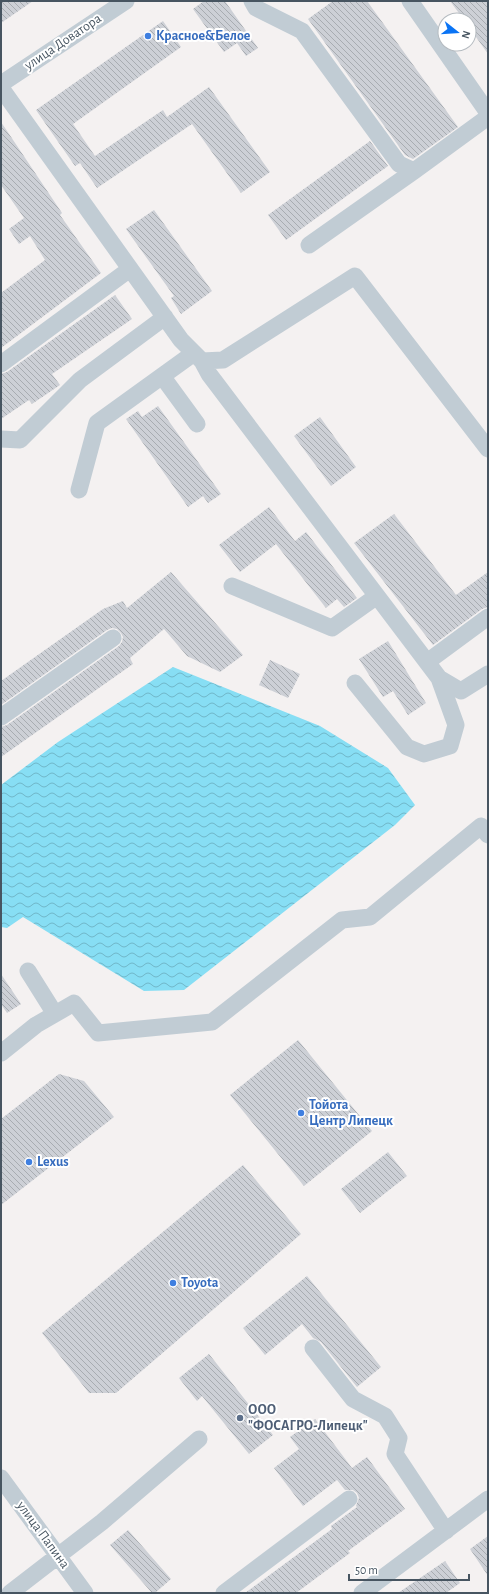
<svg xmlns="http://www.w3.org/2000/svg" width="489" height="1594" font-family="'Alegreya Sans',sans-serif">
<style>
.water{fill:url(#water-waves)}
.building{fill:url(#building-back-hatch)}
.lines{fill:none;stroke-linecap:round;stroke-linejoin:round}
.minor{stroke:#c1ccd4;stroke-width:17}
.shop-dot{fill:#3f7fe0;stroke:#fff;stroke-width:1.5}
.service-dot{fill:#5c6f8a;stroke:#fff;stroke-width:1.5}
.labels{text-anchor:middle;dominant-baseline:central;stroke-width:4;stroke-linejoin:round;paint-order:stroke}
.shop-label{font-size:14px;font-weight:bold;fill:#366cbe;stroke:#fff;text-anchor:start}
.street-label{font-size:14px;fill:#475561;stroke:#fff}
.service-label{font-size:14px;font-weight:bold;fill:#4e5e75;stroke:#fff;text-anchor:start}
</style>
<defs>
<pattern id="water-waves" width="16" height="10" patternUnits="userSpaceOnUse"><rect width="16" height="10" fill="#87def4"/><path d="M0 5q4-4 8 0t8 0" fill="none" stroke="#70b7c9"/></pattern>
<pattern id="building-back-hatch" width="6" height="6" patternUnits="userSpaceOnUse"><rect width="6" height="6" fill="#cdd0d6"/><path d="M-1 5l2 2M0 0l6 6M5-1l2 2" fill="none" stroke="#a8acb1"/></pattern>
</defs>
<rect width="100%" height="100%" fill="#f4f1f1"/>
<!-- water -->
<path class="water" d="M 173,667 L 320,726 L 388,768 L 415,805 L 395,825 L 184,990 L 144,991 L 23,917 L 7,928 L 1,927 L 1,785 L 58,742 Z"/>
<!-- building -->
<path class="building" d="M 1,1 L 33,1 L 1,23 Z
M 204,1 L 225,1 L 258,48 L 246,56 L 237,43 L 224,52 L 193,9 Z
M 333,1 L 367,1 L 458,127 L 413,159 L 405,155 L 308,19 Z
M 450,1 L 488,1 L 488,54 L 469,27 L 469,20 L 464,20 Z
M 163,21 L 181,47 L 73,124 L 95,156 L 163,110 L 167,117 L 209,87 L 270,172 L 241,193 L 192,124 L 97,188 L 80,163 L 75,166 L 36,110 Z
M 1,122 L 62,213 L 60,215 L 101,273 L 1,348 L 1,293 L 45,260 L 30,236 L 19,244 L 9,229 L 24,218 L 1,185 Z
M 370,141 L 388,166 L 286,240 L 268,215 Z
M 154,210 L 212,291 L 181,314 L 171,298 L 174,296 L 126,229 Z
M 115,295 L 132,319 L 52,374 L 60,385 L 32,404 L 29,400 L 1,419 L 1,374 L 7,372 Z
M 158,406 L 221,494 L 208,503 L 203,496 L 188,507 L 126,419 L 138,411 L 142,417 Z
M 320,417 L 356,467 L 331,486 L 294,436 Z
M 269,507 L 295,541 L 306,532 L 357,598 L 344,607 L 337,599 L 326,608 L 276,544 L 240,572 L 219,545 Z
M 394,514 L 456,595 L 488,572 L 488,607 L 482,609 L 433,645 L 354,543 Z
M 171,572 L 243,655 L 220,672 L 187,656 L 164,629 L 130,658 L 133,664 L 1,757 L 1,727 L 7,725 L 119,646 L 122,642 L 123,637 L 121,633 L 117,629 L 112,628 L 107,630 L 1,705 L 1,681 L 103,609 L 123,601 L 127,608 Z
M 388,641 L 426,703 L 408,715 L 393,691 L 383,697 L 359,659 Z
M 270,660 L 300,674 L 288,698 L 259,685 Z
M 1,974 L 21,1004 L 7,1013 L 1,1004 Z
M 298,1040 L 372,1131 L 304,1186 L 230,1095 Z
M 59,1074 L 84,1081 L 114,1117 L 1,1205 L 1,1119 Z
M 388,1152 L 407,1176 L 360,1213 L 341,1189 Z
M 243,1165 L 301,1234 L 116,1393 L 89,1393 L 42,1333 Z
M 307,1276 L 381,1367 L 357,1387 L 321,1342 L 313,1338 L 302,1324 L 265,1355 L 243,1328 Z
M 209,1354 L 273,1435 L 249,1454 L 202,1396 L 197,1401 L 179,1378 Z
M 315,1419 L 352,1468 L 367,1457 L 405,1509 L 348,1551 L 350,1553 L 296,1593 L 245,1593 L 332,1529 L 331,1526 L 357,1507 L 356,1506 L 359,1498 L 357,1493 L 353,1490 L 345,1490 L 337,1480 L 303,1506 L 274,1468 L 299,1449 L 290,1437 Z
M 128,1530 L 171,1579 L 155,1593 L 152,1593 L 110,1545 Z
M 488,1536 L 488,1576 L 470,1549 Z
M 445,1561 L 460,1583 L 446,1593 L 398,1593 Z"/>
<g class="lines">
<!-- minor -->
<path class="minor" d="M 252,1 L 256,8 L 302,31 L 399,164 L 414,171
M 410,1 L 488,113
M 1,84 L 126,1
M 1,88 L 181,340 L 202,361 L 209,374 L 439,678 L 456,725 L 450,746 L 424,754 L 407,747 L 355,683
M 309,245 L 414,171 L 488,117
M 202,361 L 223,360 L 355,276 L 488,449
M 1,364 L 130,269
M 162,376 L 197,424
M 1,439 L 20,440 L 80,380 L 165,317
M 79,490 L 97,423 L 194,353
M 232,586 L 332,628 L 377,596
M 427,662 L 488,617
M 439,678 L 461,691 L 488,674
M 1,717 L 113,638
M 28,971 L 55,1014
M 1,1053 L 36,1025 L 74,1003 L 98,1033 L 212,1022 L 342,920 L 370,917 L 481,826 L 488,835
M 313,1348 L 353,1399 L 385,1416 L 399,1438 L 395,1454 L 446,1531
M 1,1478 L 85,1593
M 10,1593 L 102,1522 L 199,1439
M 224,1593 L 349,1499
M 362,1593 L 488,1499"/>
</g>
<!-- markers -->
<g class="shop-dot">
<circle cx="148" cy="36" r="4"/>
<circle cx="301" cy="1113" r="4"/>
<circle cx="29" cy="1162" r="4"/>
<circle cx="173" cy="1283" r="4"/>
</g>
<circle class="service-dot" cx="240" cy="1418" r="4"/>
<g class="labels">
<!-- shop labels -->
<g class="shop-label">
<text x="156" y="36">Красное&amp;Белое</text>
<text x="309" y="1105">Тойота<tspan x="309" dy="16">Центр Липецк</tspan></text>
<text x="37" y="1162">Lexus</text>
<text x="181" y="1283">Toyota</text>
</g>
<!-- street labels -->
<g class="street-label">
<text transform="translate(63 42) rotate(-34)">улица Доватора</text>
<text transform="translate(43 1535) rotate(54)">улица Папина</text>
</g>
<!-- service labels -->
<g class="service-label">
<text x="248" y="1410">ООО<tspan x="248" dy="16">"ФОСАГРО-Липецк"</tspan></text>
</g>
</g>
<!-- border -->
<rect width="489" height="1594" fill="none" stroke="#475561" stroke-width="4"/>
<!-- north arrow -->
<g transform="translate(457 32) rotate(107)"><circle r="19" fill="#ffffff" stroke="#b5bbc0"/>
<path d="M0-3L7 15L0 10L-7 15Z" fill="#0a74f5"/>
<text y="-6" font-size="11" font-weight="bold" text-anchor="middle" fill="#475561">N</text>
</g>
<!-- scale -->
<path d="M349 1574v6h120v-6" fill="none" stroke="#475561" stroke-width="2"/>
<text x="355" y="1574" font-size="12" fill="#475561" stroke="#ffffff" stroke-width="3" paint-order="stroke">50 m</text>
</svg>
